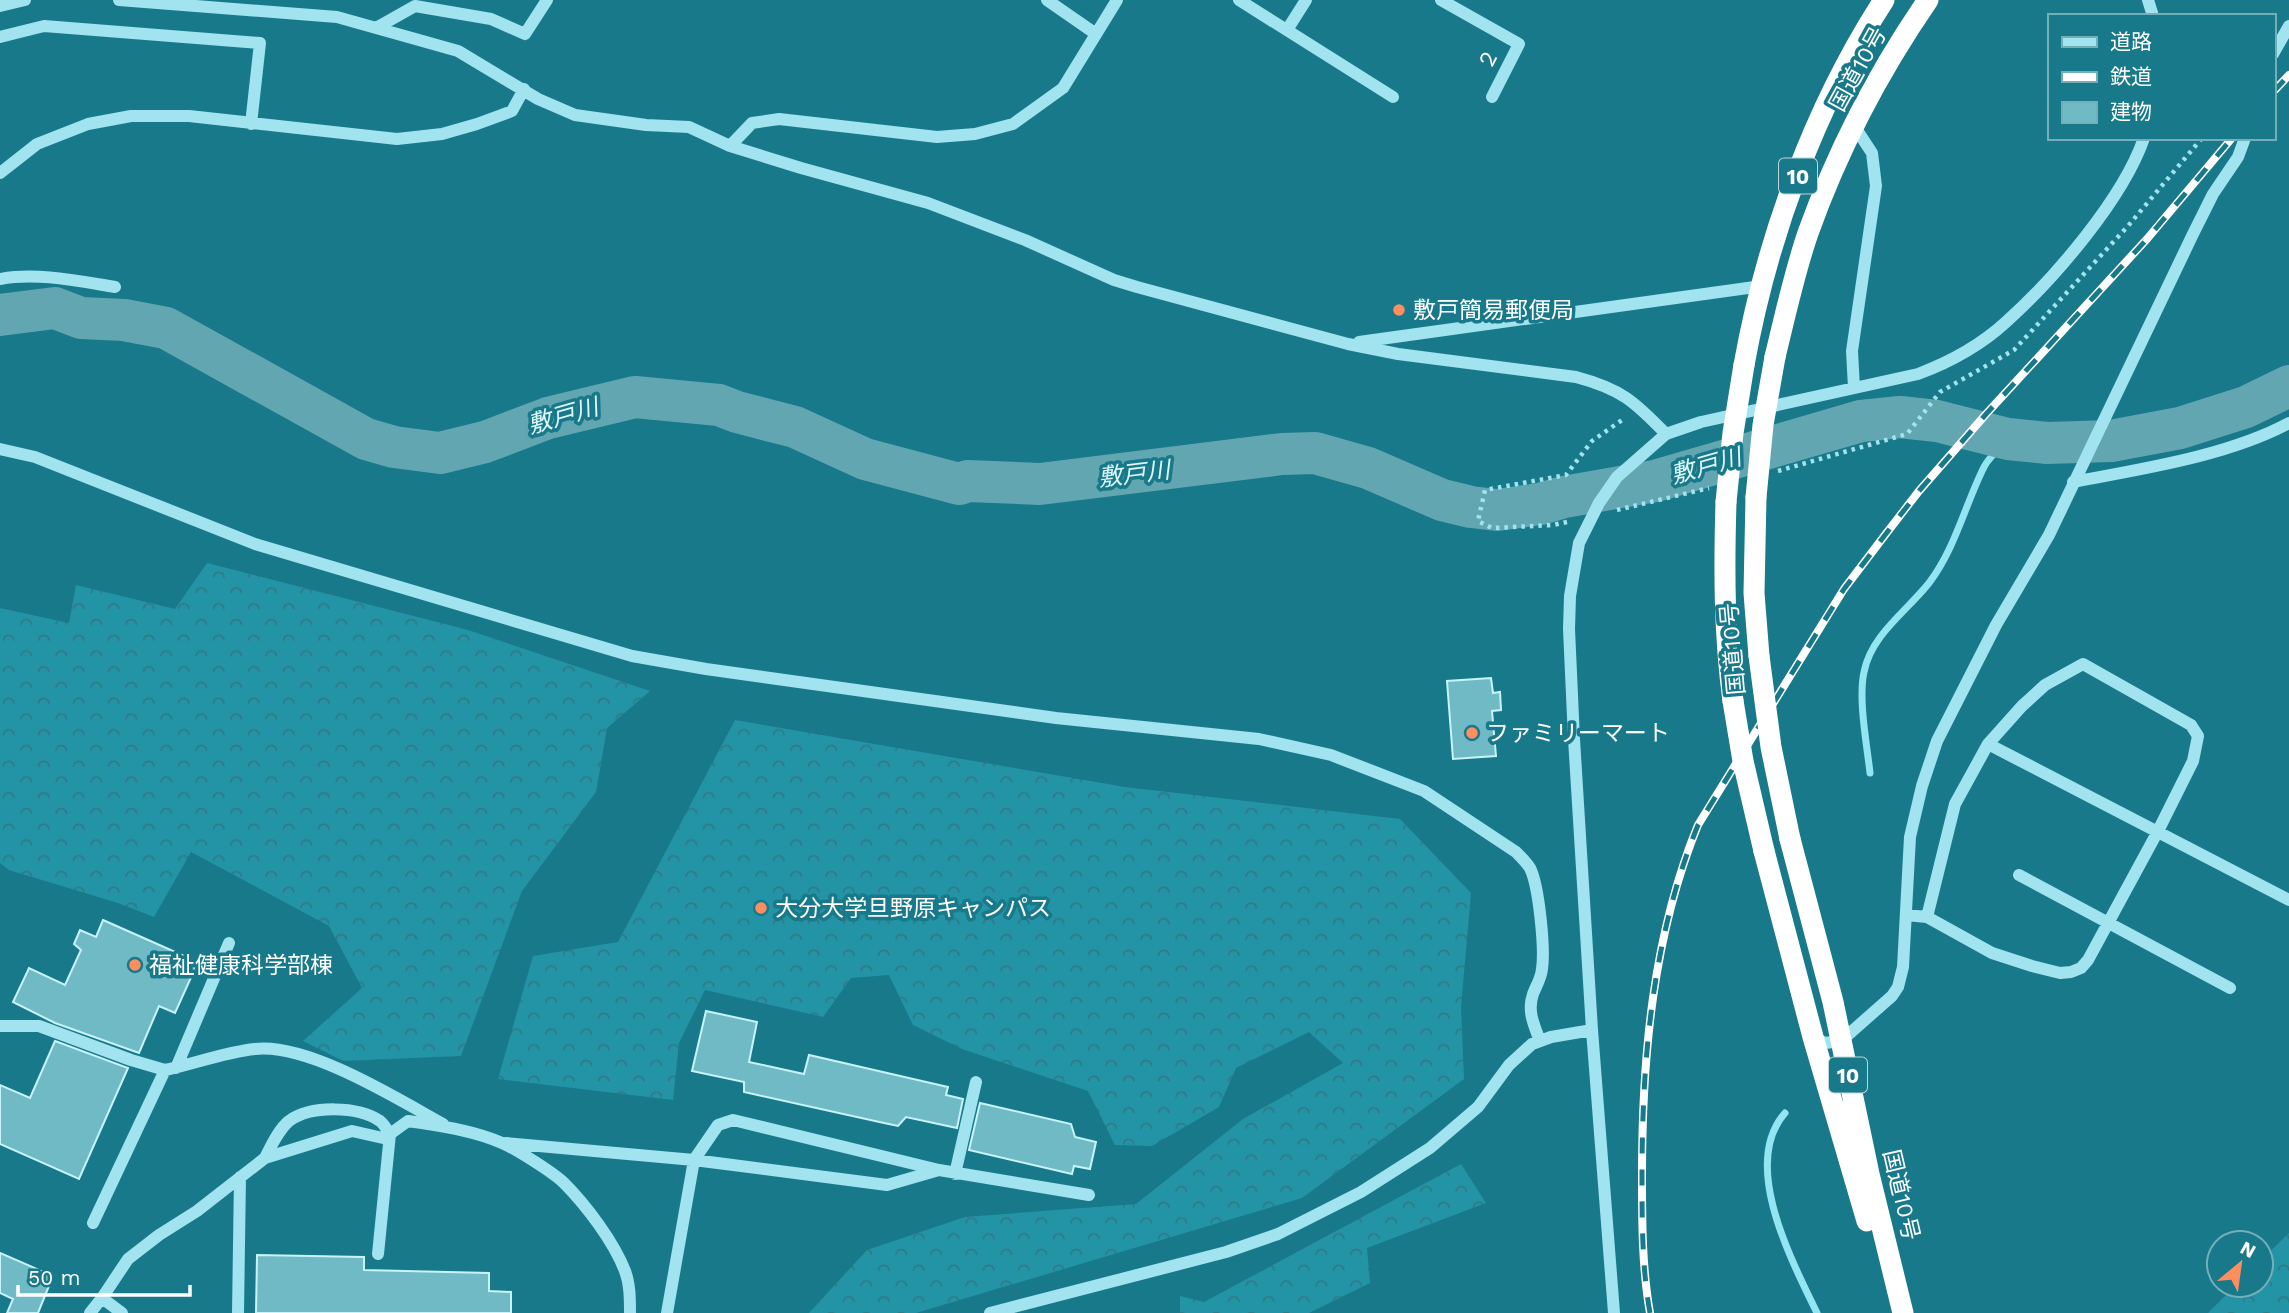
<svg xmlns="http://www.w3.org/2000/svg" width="2289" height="1313" font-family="'Work Sans','Noto Sans JP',sans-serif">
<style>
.forest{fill:url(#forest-crowns)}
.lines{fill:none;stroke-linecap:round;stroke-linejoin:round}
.stream{stroke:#93e5f1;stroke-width:7}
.river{stroke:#62a6b2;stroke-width:42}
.building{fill:#70bac6;stroke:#c7f3fa;stroke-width:2}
.path{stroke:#a1e3ee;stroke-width:4.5;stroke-dasharray:3.5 5;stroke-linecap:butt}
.minor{stroke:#a1e3ee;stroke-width:12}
.highway{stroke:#fff;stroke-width:21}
.rail-casing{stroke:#fff;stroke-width:8}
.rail{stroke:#18798a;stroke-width:5;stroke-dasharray:16;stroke-linecap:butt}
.highway-bridge{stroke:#fff;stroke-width:21}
.poi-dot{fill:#ff8e5e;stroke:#18798a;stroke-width:2.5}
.labels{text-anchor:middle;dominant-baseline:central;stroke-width:7;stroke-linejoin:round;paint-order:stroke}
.shield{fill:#18798a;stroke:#bad7dc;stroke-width:2}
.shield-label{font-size:21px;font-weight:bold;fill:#fff}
.street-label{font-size:23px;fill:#fff;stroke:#18798a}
.poi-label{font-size:23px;fill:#fff;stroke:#18798a;text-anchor:start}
.water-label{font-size:24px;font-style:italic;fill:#def7fb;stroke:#18798a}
</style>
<defs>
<pattern id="forest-crowns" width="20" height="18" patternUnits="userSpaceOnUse" patternTransform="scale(1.75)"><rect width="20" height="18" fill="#2393a6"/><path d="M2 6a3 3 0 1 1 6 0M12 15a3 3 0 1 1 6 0" fill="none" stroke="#317a86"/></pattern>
</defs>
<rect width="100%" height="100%" fill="#18798a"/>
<!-- forest -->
<path class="forest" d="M 207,563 L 468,630 L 650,691 L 607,728 L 596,792 L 522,891 L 461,1056 L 343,1061 L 303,1041 L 362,988 L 329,926 L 191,852 L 154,917 L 118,903 L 9,870 L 0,863 L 0,608 L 69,623 L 76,585 L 175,609 Z
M 735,720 L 1125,787 L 1400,819 L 1471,893 L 1461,1007 L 1464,1079 L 1302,1198 L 916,1313 L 809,1313 L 867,1250 L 965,1217 L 1136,1204 L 1243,1119 L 1343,1063 L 1309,1032 L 1236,1068 L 1219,1107 L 1152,1146 L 1115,1145 L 1088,1091 L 962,1049 L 913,1025 L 889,975 L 851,978 L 823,1017 L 705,990 L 679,1043 L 673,1100 L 498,1079 L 533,956 L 618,942 Z
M 1461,1164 L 1486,1203 L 1367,1248 L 1370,1283 L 1309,1313 L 1180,1313 L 1180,1296 L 1204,1302 Z
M 2289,1233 L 2289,1313 L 2208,1313 L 2236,1285 L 2261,1285 L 2261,1260 Z"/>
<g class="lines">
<!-- stream -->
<path class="stream" d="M 1870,773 C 1867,745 1858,700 1864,672 C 1871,635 1907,611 1929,583 C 1955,549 1965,505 1984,467 C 1989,457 2000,448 2008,439
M 1785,1113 C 1740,1164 1792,1261 1817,1313"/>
<!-- river -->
<path class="river" d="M 0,315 L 55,308 L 81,318 L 124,320 L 166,328 L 366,439 L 394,447 L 440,453 L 485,442 L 548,418 L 635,397 L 719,405 L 737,412 L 795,427 L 865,459 L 959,484 L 968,481 L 1040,484 L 1282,454 L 1315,453 L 1368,468 L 1442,500 L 1471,507 L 1497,510 L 1540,504 L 1564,497 L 1655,481 L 1861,421 L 1900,417 L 1937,421 L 2008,439 L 2047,443 L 2111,441 L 2180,428 L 2246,407 L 2289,386"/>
</g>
<!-- building -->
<path class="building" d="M 1491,678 L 1493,693 L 1500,692 L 1501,710 L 1492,711 L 1496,756 L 1453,759 L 1447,681 Z
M 103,920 L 198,962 L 175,1013 L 159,1006 L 139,1053 L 55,1023 L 13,1002 L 29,968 L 65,985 L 81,950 L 74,944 L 80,930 L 96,937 Z
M 706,1011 L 757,1022 L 749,1062 L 804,1074 L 809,1055 L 948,1087 L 946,1095 L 963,1099 L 957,1128 L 906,1117 L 898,1126 L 884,1123 L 744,1092 L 744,1082 L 692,1071 Z
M 55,1041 L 128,1068 L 79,1179 L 0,1144 L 0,1085 L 30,1098 Z
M 980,1103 L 1071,1124 L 1075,1137 L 1096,1142 L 1090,1169 L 1074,1166 L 1072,1174 L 969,1150 Z
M 0,1253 L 53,1276 L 38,1313 L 7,1313 L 13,1299 L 0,1293 Z
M 257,1255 L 364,1257 L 364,1270 L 489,1273 L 489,1291 L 511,1292 L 511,1313 L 256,1313 Z"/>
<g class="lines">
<!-- path -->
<path class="path" d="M 1778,471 L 1907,434 L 1940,392 L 2014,350 L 2128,226 L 2202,138
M 1617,510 L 1709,488
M 1567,522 L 1553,525 L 1492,528 L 1478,521 L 1485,490 L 1566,475 L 1592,441 L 1625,418"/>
<!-- minor -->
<path class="minor" d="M 119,0 L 337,17 L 458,51 L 538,99 L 575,115 L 646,125 L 689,127 L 730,146 L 801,168 L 928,203 L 1025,240 L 1114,280 L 1137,287 L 1348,344 L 1398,354 L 1576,377 C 1621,389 1634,401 1666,434
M 1047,0 L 1096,34
M 1239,0 L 1393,97
M 1441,0 L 1519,44 L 1492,97
M 2148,0 L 2153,16
M 0,6 L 25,0
M 376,28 L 415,6 L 491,19 L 525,34 L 547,0
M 1287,30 L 1306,0
M 0,37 L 44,26 L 260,43 L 251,124
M 2273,54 L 2289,26
M 730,146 L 752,123 L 779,119 L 937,137 L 975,134 L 1013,124 L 1063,88 L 1117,0
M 0,173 L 37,144 L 88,124 L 131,116 L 189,116 L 397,139 L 442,134 L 477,124 L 512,111 L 524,89
M 0,279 C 37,272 78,281 115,287
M 1359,342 L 1762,286
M 1854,388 L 1852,351 L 1876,186 L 1872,153 L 1855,127
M 0,449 L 35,457 L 255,544 L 632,656 L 706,669 L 1056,718 L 1259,739 L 1331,755 L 1424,791 L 1516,852 C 1521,857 1526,862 1530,868 C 1539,886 1545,949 1542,969 C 1541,979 1536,986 1533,994 C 1527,1011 1534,1025 1540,1041
M 2073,482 C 2141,469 2228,456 2289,423
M 1988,744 L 2289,900
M 2019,875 L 2230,988
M 1906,915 L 1927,917 L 1992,953 L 2032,966 L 2060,973 L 2071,972 L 2081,968 L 2088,960 L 2158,831 L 2193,761 L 2198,736 L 2191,725 L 2083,664 L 2045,685 L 2022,706 L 1988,744 L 1955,804 L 1927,917
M 0,1026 L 39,1026 L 131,1060 L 165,1070 L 93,1223
M 1813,1037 L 1825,1043 L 1841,1041 L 1892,996 L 1898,987 L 1903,967 L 1910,837 L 1922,786 L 1937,741 L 1996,625 L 2049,535 L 2193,234 L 2213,194 L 2238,157 L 2245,138
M 176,1068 L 229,943
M 165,1070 C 194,1064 225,1052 255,1049 C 308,1043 396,1098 443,1124
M 506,1143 L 694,1160 L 667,1313
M 939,1170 L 733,1120 L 718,1125 L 694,1160 L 887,1185 L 939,1170 L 1089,1195
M 955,1174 L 976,1082
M 378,1254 L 390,1134 L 408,1121 C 439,1126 473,1130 502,1143 C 516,1149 554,1173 564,1183 C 586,1205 614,1242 625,1271 C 630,1284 630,1299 630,1313
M 102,1298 L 128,1259 L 159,1235 L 197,1211 L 265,1158 L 352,1131 L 383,1138 L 390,1134 C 387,1130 384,1124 380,1121 C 358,1106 311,1105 289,1121 C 279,1129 271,1146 265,1158
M 90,1313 L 102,1298 L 122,1313
M 238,1313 L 240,1177
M 990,1313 L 1226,1252 L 1278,1234 L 1361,1192 L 1430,1148 L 1478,1107 L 1509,1065 L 1532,1044 L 1551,1037 L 1592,1030
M 1614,1313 L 1592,1030 L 1574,739 L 1569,629 L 1570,596 L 1579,543 L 1599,503 L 1617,477 L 1666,434 L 1701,422 L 1918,374 C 1950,362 1981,345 2006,322 C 2054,279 2123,199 2144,138"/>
<!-- highway -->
<path class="highway" d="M 1775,357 C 1785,316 1794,274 1808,233 C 1837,152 1879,71 1928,0
M 1744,365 C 1767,238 1814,108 1884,0
M 1756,497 L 1754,593 L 1759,656
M 1726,502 C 1724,569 1724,634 1733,701
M 1790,839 L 1833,1002 L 1869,1174 L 1903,1313
M 1764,851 L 1813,1037 L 1867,1221"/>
<!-- rail casing -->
<g class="rail-casing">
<path id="rail" d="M 2273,92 L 2289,75
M 1650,1313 C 1642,1268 1642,1221 1642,1175 C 1642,1057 1653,935 1698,825 L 1844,589 L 1885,535 L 1919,491 L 1987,413 L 2147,239 L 2232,138"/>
</g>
<!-- rail -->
<use href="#rail" class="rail"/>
<!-- highway-bridge -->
<path class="highway-bridge" d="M 1756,497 L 1763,425 L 1775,357
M 1726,502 L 1733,433 L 1744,365
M 1759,656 L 1771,747 L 1790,839
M 1733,701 L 1743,761 L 1764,851"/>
</g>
<!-- markers -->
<g class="poi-dot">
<circle cx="1399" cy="310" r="7"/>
<circle cx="1472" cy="733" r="7"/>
<circle cx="761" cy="908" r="7"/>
<circle cx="135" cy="965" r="7"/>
</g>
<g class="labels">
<!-- shield labels -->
<g class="shield">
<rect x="1779" y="158.5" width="38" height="35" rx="5"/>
<rect x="1829" y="1057.5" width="38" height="35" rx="5"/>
</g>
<g class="shield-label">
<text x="1798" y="176">10</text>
<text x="1848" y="1075">10</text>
</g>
<!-- street labels -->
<g class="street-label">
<text transform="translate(1488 59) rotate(-63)">2</text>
<text transform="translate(1858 69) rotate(-61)">国道10号</text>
<text transform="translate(1733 649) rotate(-95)">国道10号</text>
<text transform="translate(1901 1195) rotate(77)">国道10号</text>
</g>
<!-- poi labels -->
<g class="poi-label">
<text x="1413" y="310">敷戸簡易郵便局</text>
<text x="1486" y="733">ファミリーマート</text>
<text x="775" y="908">大分大学旦野原キャンパス</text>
<text x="149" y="965">福祉健康科学部棟</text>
</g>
<!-- water labels -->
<g class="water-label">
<text transform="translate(563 416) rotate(-16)">敷戸川</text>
<text transform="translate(1706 466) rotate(-16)">敷戸川</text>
<text transform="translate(1134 474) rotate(-7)">敷戸川</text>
</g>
</g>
<!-- legend -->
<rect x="2048" y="14" width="228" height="126" fill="#18798a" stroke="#74afb9" stroke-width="2"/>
<rect x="2062" y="37" width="35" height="10" fill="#a1e3ee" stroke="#74afb9" stroke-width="2"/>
<text x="2110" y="49" font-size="21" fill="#ffffff">道路</text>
<rect x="2062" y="72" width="35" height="10" fill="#ffffff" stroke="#74afb9" stroke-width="2"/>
<text x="2110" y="84" font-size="21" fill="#ffffff">鉄道</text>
<rect x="2062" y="102" width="35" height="21" fill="#70bac6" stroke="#74afb9" stroke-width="2"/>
<text x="2110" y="119" font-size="21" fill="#ffffff">建物</text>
<!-- north arrow -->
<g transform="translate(2240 1264) rotate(29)"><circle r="33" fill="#18798a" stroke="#74afb9" stroke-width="2"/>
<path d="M0-5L12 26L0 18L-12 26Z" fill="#ff8e5e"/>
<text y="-10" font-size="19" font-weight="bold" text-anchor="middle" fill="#ffffff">N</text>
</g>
<!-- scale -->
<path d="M18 1285v10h172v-10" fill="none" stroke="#ffffff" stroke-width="3.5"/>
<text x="28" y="1285" font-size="21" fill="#ffffff" stroke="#18798a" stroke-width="5" paint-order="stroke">50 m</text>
</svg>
